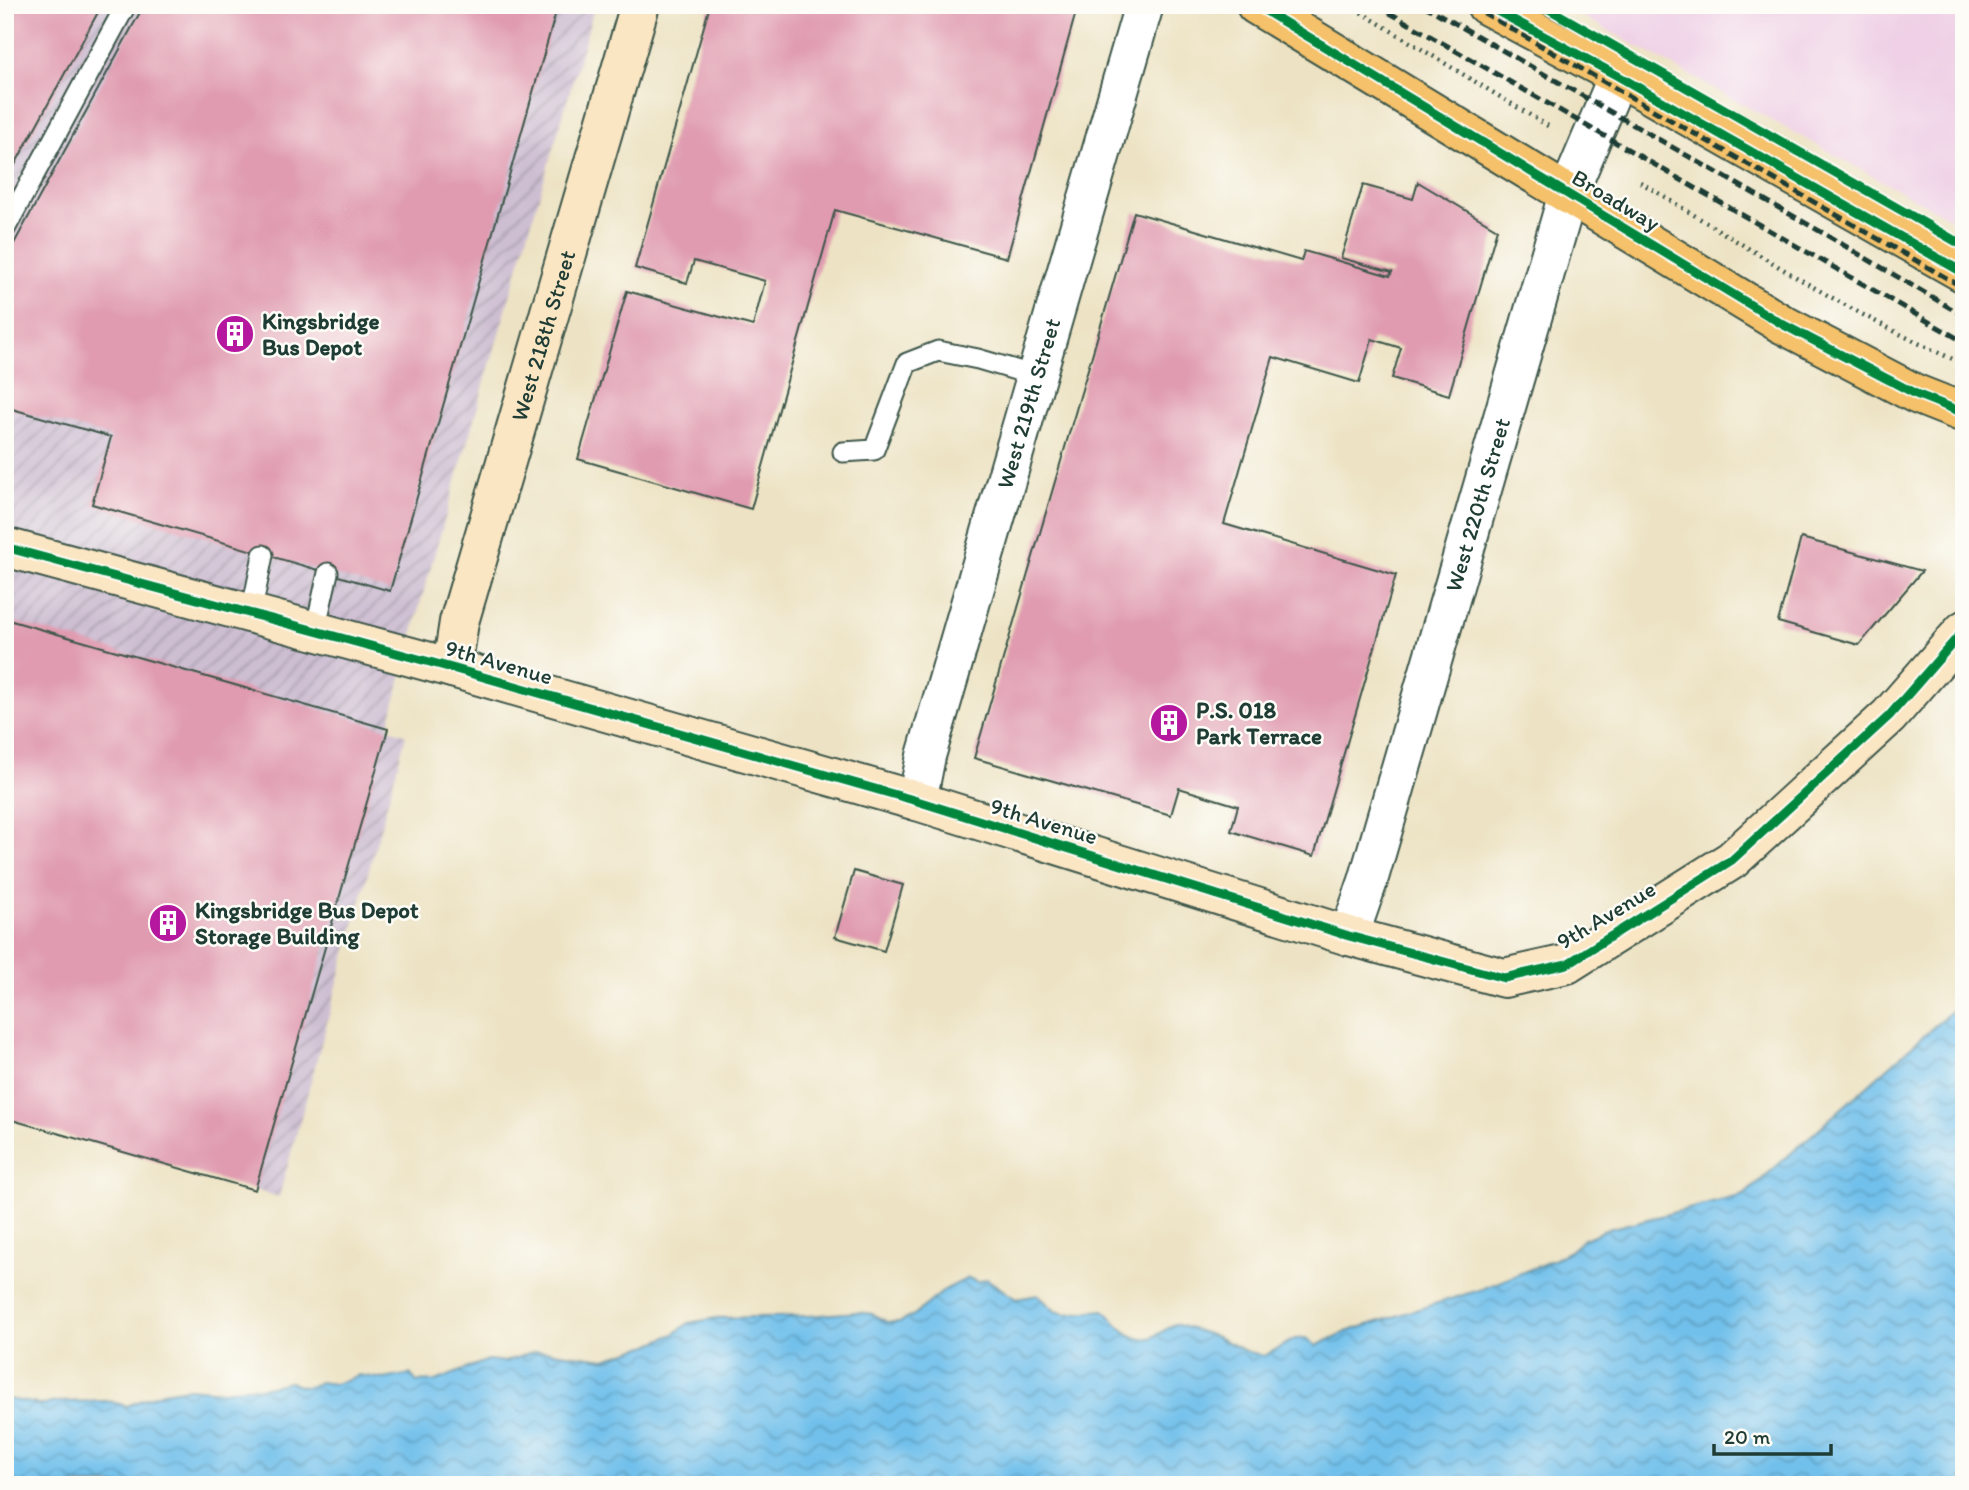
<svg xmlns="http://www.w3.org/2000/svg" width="1969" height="1490" font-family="Itim,sans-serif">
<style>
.built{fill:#efd0e6}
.industrial{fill:url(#industrial-furrows)}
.water{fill:url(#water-waves);stroke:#487e90;stroke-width:2}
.building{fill:#e09bb0}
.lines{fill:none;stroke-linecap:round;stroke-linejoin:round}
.lane-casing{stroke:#3e564a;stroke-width:23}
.street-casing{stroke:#3e564a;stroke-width:42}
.secondary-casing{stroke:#3e564a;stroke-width:42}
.primary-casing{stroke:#3e564a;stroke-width:42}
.path{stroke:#3e564a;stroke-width:4.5;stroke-dasharray:2 5;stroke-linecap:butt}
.lane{stroke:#fff;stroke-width:19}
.street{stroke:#fff;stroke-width:38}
.secondary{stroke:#fbe6c4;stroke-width:38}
.primary{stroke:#f5c16b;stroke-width:38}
.rail{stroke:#1f3d34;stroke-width:5;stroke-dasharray:10 5;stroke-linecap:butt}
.cycleway-casing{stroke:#fdfcf7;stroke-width:13}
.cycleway{stroke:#00873e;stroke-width:9}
.labels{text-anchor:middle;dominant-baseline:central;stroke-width:5;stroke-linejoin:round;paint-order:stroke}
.street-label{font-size:23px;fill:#1f3d34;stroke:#fdfcf7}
.poi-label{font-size:23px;font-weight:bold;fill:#1f3d34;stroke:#fdfcf7;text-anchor:start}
</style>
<defs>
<pattern id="industrial-furrows" width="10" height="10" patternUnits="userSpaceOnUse" patternTransform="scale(1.75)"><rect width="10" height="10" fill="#cdbed2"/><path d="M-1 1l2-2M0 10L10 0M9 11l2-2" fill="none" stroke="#a69cab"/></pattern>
<pattern id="water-waves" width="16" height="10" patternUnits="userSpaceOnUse" patternTransform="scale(1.75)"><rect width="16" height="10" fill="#71c0eb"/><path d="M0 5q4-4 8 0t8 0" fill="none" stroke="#5c9dbf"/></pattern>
</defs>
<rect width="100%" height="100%" fill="#fdfcf7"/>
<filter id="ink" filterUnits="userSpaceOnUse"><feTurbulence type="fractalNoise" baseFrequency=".0143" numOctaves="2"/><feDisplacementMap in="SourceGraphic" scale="14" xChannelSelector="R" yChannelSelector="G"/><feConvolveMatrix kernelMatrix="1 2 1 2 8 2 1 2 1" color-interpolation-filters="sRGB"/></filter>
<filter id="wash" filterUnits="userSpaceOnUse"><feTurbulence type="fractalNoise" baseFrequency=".00686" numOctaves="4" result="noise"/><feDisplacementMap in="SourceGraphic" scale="28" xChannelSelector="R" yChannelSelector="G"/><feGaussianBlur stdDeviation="1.57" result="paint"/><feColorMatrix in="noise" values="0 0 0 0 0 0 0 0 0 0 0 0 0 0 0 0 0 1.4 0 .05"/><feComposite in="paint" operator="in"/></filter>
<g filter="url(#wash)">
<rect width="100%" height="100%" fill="#ede3c4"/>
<!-- built -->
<path class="built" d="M 1587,5 L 1964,5 L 1964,226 L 1580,15 Z"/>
<!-- industrial -->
<path class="industrial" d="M 101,5 L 595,5 L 422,597 L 388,728 L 406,735 L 279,1197 L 5,1113 L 5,182 Z"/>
<!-- water -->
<path class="water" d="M 1964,1000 L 1964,1485 L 5,1485 L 6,1399 L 45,1405 L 55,1402 L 108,1401 L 127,1406 L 163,1392 L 188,1388 L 224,1391 L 248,1387 L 261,1388 L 290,1382 C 301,1388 309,1389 319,1382 L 335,1384 L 359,1375 L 384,1379 L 410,1374 L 417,1382 L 436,1381 L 488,1360 L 505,1362 L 533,1352 L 545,1351 L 605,1359 L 649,1345 L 674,1334 L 689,1323 L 717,1318 L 808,1316 L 857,1312 L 872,1314 L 887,1322 L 900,1322 L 914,1315 L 946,1289 L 968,1278 L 978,1282 L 987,1279 L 1016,1299 L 1038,1295 L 1055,1311 L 1067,1314 L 1104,1310 C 1116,1322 1130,1343 1150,1338 C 1158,1336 1167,1328 1175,1324 L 1217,1337 L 1245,1351 L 1264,1356 L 1295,1339 L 1307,1338 L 1316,1346 L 1346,1332 L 1482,1289 L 1553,1260 L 1570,1251 L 1584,1239 L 1608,1229 L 1744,1195 Z"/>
<g id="blocks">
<!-- building -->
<path class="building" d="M 5,5 L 102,5 L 5,183 Z
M 144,5 L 558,5 L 390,591 L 92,504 L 111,437 L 5,407 L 5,260 Z
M 710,5 L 1078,5 L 1007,258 L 835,210 L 751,509 L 578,459 L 627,291 L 753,326 L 765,281 L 694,261 L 687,283 L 635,268 Z
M 1418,182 L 1497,229 L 1449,395 L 1392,378 L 1401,348 L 1372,339 L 1359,383 L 1273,357 L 1224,524 L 1396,575 L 1314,856 L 1231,831 L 1238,806 L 1179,788 L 1171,815 L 974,758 L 1134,212 L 1301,261 L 1304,251 L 1390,276 L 1392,272 L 1341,258 L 1363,185 L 1413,199 Z
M 1801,538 L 1922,571 L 1859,645 L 1778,622 Z
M 5,619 L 388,729 L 255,1190 L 5,1118 Z
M 854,871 L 903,885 L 884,951 L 835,937 Z"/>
</g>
</g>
<g filter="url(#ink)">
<use href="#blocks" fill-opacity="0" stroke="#3e564a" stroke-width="2"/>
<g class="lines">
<!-- lane casing -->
<g class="lane-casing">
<path id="lane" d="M 5,229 L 126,5
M 843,452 L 874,450 L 907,363 L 938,351 L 978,359 L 1036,376
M 251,614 L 263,555
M 315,631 L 328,573"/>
</g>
<!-- street casing -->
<g class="street-casing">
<g id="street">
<path id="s1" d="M 917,801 L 926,756 L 1144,5"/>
<path id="s2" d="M 1349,936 L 1368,881 L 1568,194 L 1618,76"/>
</g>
</g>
<!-- secondary casing -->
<g class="secondary-casing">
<g id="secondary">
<path d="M 5,547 L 452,668 L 917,801 L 1349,936 L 1504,978 L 1567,964 L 1732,860 L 1889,716 L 1964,630"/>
<path id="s3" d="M 452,668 L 459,622 L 640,5"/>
</g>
</g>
<!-- primary casing -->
<g class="primary-casing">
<path id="primary" d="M 1256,5 L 1782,324 L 1916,394 L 1964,413
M 1486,5 L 1618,76 L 1964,273"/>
</g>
<!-- path -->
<path class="path" d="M 1349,5 L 1548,126
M 1640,182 C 1746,246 1850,315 1964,364"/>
<!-- lane -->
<use href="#lane" class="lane"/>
<!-- street -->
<use href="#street" class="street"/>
<!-- secondary -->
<use href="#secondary" class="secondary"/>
<!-- primary -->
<use href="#primary" class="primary"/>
<!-- rail -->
<path class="rail" d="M 1376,5 L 1964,342
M 1423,5 L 1823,233 L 1964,316
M 1470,5 L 1964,288"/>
<!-- cycleway casing -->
<g class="cycleway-casing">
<path id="cycleway" d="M 1256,5 L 1782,324 L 1916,394 L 1964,413
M 1486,5 L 1618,76 L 1964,273
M 1542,5 L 1964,246
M 5,547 L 452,668 L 917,801 L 1349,936 L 1504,978 L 1567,964 L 1732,860 L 1889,716 L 1964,630"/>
</g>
<!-- cycleway -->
<use href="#cycleway" class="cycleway"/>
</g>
</g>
<!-- icons -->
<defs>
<g id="building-disc" transform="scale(2.0125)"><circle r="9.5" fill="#b5179e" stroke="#fdfcf7"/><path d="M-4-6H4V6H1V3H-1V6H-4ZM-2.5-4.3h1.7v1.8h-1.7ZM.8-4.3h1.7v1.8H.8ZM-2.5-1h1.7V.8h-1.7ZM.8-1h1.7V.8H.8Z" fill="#fff"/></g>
</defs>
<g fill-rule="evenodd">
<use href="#building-disc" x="235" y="334"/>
<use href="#building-disc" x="1169" y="723"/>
<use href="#building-disc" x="168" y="923"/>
</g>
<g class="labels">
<!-- street labels -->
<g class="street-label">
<text transform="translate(1616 200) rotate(31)">Broadway</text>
<text stroke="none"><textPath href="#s3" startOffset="345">West 218th Street</textPath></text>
<text stroke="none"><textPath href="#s1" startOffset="413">West 219th Street</textPath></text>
<text stroke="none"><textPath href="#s2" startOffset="450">West 220th Street</textPath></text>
<text transform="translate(499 662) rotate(16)">9th Avenue</text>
<text transform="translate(1044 821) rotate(17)">9th Avenue</text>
<text transform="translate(1606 915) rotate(-31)">9th Avenue</text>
</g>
<!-- poi labels -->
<g class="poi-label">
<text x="262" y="321">Kingsbridge<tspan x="262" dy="26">Bus Depot</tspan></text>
<text x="1196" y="710">P.S. 018<tspan x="1196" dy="26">Park Terrace</tspan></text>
<text x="195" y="910">Kingsbridge Bus Depot<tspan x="195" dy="26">Storage Building</tspan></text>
</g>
</g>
<!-- margin -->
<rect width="1969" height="1490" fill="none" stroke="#fdfcf7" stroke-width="28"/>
<!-- scale -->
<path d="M1714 1444v10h117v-10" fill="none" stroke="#1f3d34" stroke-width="3.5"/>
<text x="1724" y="1444" font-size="21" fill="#1f3d34" stroke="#fdfcf7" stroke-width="5" paint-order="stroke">20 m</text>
</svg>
